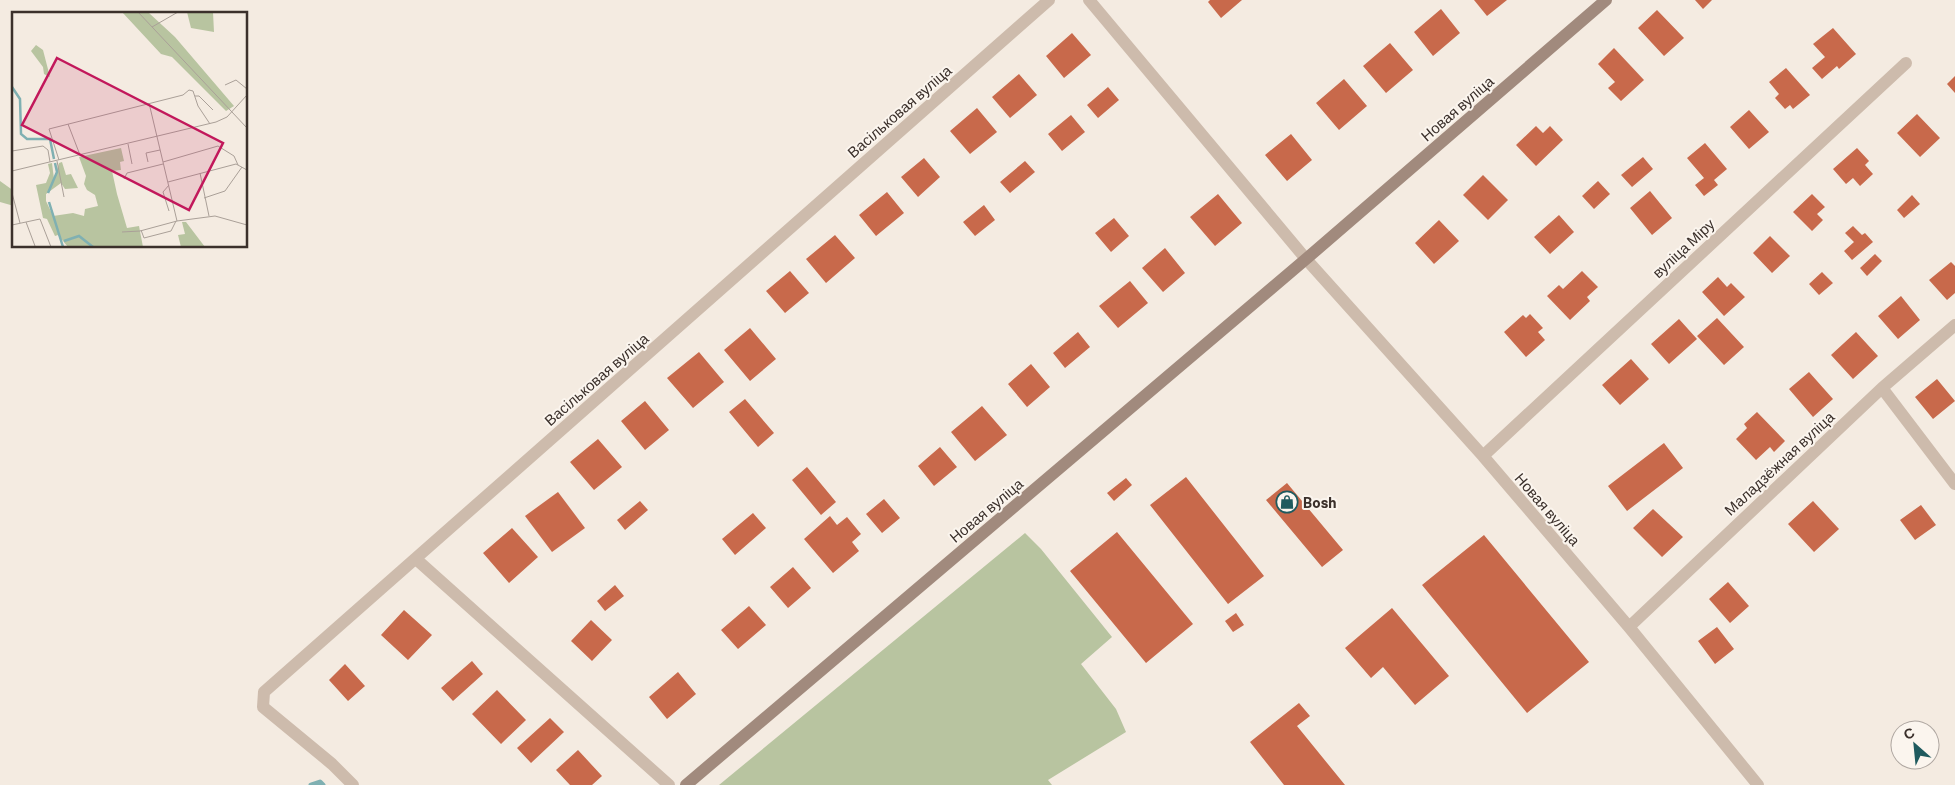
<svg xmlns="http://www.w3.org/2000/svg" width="1955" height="785" font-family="Barlow,sans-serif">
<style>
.green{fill:#b8c4a0}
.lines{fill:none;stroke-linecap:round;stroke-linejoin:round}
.stream{stroke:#7fb0b2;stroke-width:5}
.building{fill:#c8694b}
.street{stroke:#cdbbac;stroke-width:12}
.secondary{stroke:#a18a7d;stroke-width:12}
.labels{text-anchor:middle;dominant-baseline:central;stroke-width:4;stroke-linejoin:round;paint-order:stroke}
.street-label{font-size:15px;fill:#3b302b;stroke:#fbf5ee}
.poi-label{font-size:15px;font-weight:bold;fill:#3b302b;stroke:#fbf5ee;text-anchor:start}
.inset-river{fill:none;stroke:#7fb0b2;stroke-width:2.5}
.inset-road{fill:none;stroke:#aaa098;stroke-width:1}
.view{fill:#c2185b;fill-opacity:0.15;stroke:#c2185b;stroke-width:2.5}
.inset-edge{fill:none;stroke:#3b302b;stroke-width:2.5}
</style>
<rect width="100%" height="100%" fill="#f4ebe1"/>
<!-- green -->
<path class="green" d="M 0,181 L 14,191 L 14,206 L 0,202 Z
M 1025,533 L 1041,549 L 1112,637 L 1081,664 L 1116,709 L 1126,732 L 1048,780 L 1052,785 L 719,785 Z"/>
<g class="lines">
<!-- stream -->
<path class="stream" d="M 311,785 L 320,782 L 323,785"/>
</g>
<!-- building -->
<path class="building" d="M 1210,0 L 1242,0 L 1221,18 L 1208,2 Z
M 1474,0 L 1507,0 L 1487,16 Z
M 1695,0 L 1712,0 L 1703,9 Z
M 1441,9 L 1460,33 L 1433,56 L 1414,32 Z
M 1657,10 L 1684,38 L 1664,56 L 1638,28 Z
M 1833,28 L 1856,54 L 1839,69 L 1837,66 L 1822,79 L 1812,68 L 1825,57 L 1813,44 Z
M 1072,33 L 1091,55 L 1064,78 L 1046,56 Z
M 1390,43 L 1413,70 L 1386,93 L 1363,66 Z
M 1614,48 L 1644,80 L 1621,101 L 1608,88 L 1615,82 L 1598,64 Z
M 1786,68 L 1810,95 L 1793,109 L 1790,105 L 1785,109 L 1775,98 L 1779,94 L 1769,82 Z
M 1019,74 L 1037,95 L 1010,118 L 992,97 Z
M 1955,76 L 1955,93 L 1947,84 Z
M 1344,79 L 1367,106 L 1339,130 L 1316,103 Z
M 1108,87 L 1119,100 L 1098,118 L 1087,105 Z
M 977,108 L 997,132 L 970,154 L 950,131 Z
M 1749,110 L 1769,132 L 1749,149 L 1730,127 Z
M 1917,114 L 1940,138 L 1920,157 L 1897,133 Z
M 1071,115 L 1085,132 L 1062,151 L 1048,134 Z
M 1536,126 L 1543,133 L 1550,126 L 1563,140 L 1536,166 L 1516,145 Z
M 1291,134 L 1312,160 L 1287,181 L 1265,155 Z
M 1705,143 L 1727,169 L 1714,180 L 1718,185 L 1704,196 L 1695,185 L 1704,178 L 1687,158 Z
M 1857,148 L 1869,161 L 1865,165 L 1873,174 L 1860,186 L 1853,178 L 1846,184 L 1833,169 Z
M 1643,157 L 1653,169 L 1632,187 L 1621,175 Z
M 924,158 L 940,177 L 918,197 L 901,177 Z
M 1025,161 L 1035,172 L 1010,193 L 1000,182 Z
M 1483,175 L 1508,200 L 1488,220 L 1463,195 Z
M 1598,181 L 1610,194 L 1594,209 L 1582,196 Z
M 1650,191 L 1672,218 L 1652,235 L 1630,208 Z
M 887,192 L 904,213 L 876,236 L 859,215 Z
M 1218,194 L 1242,223 L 1215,246 L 1190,217 Z
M 1812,194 L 1825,207 L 1817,214 L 1823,220 L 1812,231 L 1793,212 Z
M 1912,195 L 1920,204 L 1904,218 L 1897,210 Z
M 984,205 L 995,220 L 975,236 L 963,222 Z
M 1559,215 L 1574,232 L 1550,254 L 1534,237 Z
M 1114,218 L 1129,236 L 1111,252 L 1095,233 Z
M 1439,220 L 1459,241 L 1434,264 L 1415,243 Z
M 1853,226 L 1862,235 L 1865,233 L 1873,242 L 1852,260 L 1844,251 L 1854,242 L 1845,233 Z
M 835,235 L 855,258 L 826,283 L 806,259 Z
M 1770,236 L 1790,256 L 1772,273 L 1753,253 Z
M 1165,248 L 1185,273 L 1163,292 L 1142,268 Z
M 1875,254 L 1882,261 L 1867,276 L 1860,268 Z
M 1951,262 L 1955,266 L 1955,293 L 1947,300 L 1929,280 Z
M 790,271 L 809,293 L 785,313 L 766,291 Z
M 1582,271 L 1598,287 L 1587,297 L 1590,301 L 1570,320 L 1547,296 L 1559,285 L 1563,289 Z
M 1822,272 L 1833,283 L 1819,295 L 1809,284 Z
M 1718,277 L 1727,287 L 1731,283 L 1745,297 L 1724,316 L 1702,292 Z
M 1130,281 L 1148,303 L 1118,328 L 1099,306 Z
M 1901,296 L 1920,320 L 1898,339 L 1878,316 Z
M 1530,314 L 1543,328 L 1538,332 L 1545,340 L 1526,357 L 1504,332 L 1523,315 L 1526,318 Z
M 1717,318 L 1744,347 L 1724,365 L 1697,336 Z
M 1679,319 L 1697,339 L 1669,364 L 1651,344 Z
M 750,328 L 776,359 L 750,381 L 724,350 Z
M 1078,332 L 1090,347 L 1065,368 L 1053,353 Z
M 1856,332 L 1878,356 L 1853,379 L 1831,355 Z
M 699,352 L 724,382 L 693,408 L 667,378 Z
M 1631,359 L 1649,379 L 1620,405 L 1602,385 Z
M 1031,364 L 1050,387 L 1027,407 L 1008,384 Z
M 1809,372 L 1833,399 L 1813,417 L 1789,389 Z
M 1937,379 L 1955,401 L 1933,419 L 1915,397 Z
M 745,399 L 774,433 L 758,447 L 729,412 Z
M 645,401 L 669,430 L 645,450 L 621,421 Z
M 982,406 L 1007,435 L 975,461 L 951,432 Z
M 1757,412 L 1785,441 L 1774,452 L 1770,447 L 1756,460 L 1736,439 L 1747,428 L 1744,424 Z
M 598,439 L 622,467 L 594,490 L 570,462 Z
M 1664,443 L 1683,468 L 1627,511 L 1608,486 Z
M 940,447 L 957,467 L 934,486 L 918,466 Z
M 807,467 L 836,502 L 821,515 L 792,480 Z
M 1186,477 L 1264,576 L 1228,604 L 1150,505 Z
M 1126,478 L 1132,485 L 1114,501 L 1107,493 Z
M 1287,483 L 1343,550 L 1322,567 L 1266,500 Z
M 558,492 L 585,528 L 552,552 L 525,516 Z
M 884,499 L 900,518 L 882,533 L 866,514 Z
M 640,501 L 648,510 L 625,530 L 617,520 Z
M 1813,501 L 1839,529 L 1814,552 L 1788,524 Z
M 1921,505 L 1936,525 L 1915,540 L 1900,520 Z
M 1653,509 L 1683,537 L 1662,557 L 1633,528 Z
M 753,513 L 766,528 L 735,555 L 722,539 Z
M 830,516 L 837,525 L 847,517 L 861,534 L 852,542 L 859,551 L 833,573 L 804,539 Z
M 512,528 L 538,557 L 509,583 L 483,553 Z
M 1117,532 L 1193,624 L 1146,663 L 1070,571 Z
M 1484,535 L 1589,662 L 1527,713 L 1422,585 Z
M 793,567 L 811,588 L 788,608 L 770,587 Z
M 1728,582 L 1749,606 L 1730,623 L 1709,599 Z
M 615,585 L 624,596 L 605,611 L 597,601 Z
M 749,606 L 766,625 L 738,649 L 721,630 Z
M 1392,608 L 1449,676 L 1415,705 L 1383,667 L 1371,678 L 1345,648 Z
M 404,610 L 432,635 L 408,660 L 381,635 Z
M 1236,613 L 1244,625 L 1233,632 L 1225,621 Z
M 591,620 L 612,640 L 592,661 L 571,641 Z
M 1717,627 L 1734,649 L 1715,664 L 1698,641 Z
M 472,661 L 483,674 L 453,701 L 441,688 Z
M 345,664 L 365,686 L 348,701 L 329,680 Z
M 678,672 L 696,694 L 667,719 L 649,697 Z
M 497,690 L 526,720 L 501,744 L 472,714 Z
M 1299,703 L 1310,716 L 1297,726 L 1345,785 L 1284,785 L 1250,742 Z
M 550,718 L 564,732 L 531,763 L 517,748 Z
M 578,750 L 602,776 L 592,785 L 570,785 L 556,770 Z"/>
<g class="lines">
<!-- street -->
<path class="street" d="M 1089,0 L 1306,259 L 1483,456 L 1629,627 L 1758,785
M 1882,388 L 1955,484
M 1483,456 L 1906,63
M 416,559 L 669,785
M 1629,627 L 1882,388 L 1955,325
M 353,785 L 332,764 L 263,707 L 264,692 L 1049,0"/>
<!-- secondary -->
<path class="secondary" d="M 686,785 L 1306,259 L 1606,0"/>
</g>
<!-- icons -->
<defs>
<g id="shop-ring" transform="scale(1.125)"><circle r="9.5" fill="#fbf5ee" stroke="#1f5a5e" stroke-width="1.5"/><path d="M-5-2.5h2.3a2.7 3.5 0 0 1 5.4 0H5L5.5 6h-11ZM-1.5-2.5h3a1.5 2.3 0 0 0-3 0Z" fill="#1f5a5e"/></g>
</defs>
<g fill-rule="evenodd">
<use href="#shop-ring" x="1287" y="502"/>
</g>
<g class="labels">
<!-- street labels -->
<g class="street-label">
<text transform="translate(1457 108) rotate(-41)">Новая вуліца</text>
<text transform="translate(899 111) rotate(-41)">Васільковая вуліца</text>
<text transform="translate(1683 248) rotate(-43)">вуліца Міру</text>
<text transform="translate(596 379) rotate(-41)">Васільковая вуліца</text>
<text transform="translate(1779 463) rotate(-43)">Маладзёжная вуліца</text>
<text transform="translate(1548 509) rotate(49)">Новая вуліца</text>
<text transform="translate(986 510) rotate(-40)">Новая вуліца</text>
</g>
<!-- poi labels -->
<g class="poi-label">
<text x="1303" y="502">Bosh</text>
</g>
</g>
<!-- overview -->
<g transform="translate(12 12)">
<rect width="235" height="235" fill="#f4ebe1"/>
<path d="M 110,0 L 137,1 L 163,25 L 222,94 L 214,99 L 160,45 L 149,42 ZM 175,0 L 201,0 L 202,20 L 179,16 ZM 24,33 L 31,38 L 38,65 L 32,62 L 31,55 L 19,39 ZM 109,136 L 112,149 L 108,150 L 109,158 L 100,159 L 105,182 L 115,216 L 127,214 L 131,235 L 56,235 L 46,223 L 43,224 L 35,207 L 31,206 L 24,173 L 34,171 L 38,161 L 36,152 L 40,151 L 42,167 L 47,151 L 50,150 L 54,163 L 59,162 L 66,176 L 53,177 L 49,171 L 34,182 L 34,189 L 41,204 L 61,201 L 72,204 L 73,197 L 86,194 L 83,183 L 75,178 L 72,172 L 74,164 L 67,145 ZM 170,210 L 174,210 L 193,235 L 169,235 L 166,223 L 173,222 Z" fill="#b8c4a0"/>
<path class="inset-river" d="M 0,75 L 8,87 L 9,122 L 15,127 L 38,127 L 42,147M 36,181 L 45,160 L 43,151M 37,190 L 51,235M 52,229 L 67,224 L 81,235"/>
<path class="inset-road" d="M 126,0 L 235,116M 140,15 L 166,0M 213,73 L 224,68 L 235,77M 183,84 L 187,84 L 201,98M 137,91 L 165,209 L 203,204 L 235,213M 56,112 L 68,143M 116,132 L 120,152M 0,139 L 31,134 L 36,138 L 38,150M 47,148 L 37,117 L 171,83 L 177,78 L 181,79 L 186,94 L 198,112M 45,149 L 52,185M 136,150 L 134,141 L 148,138M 151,150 L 206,134 L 222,144 L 226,153M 0,159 L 204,110 L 215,105 L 235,83M 188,161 L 197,204M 112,167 L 115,161 L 151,152M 156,170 L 224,152 L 235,158M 157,173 L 151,180 L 157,199M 0,181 L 8,211M 192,186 L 213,179 L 230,155M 14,210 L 23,234M 0,213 L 28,207 L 39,235M 129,218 L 132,226 L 159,219 L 164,209M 110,220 L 128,219 L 165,209"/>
<path class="view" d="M 45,46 L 211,131 L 177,198 L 10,113 Z"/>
<rect width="235" height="235" class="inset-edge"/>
</g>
<!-- north arrow -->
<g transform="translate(1915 745) rotate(333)"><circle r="24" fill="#fbf5ee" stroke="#aea6a0"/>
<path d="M0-4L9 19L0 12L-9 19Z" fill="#1f5a5e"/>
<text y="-8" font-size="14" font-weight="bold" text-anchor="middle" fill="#3b302b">С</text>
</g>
</svg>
